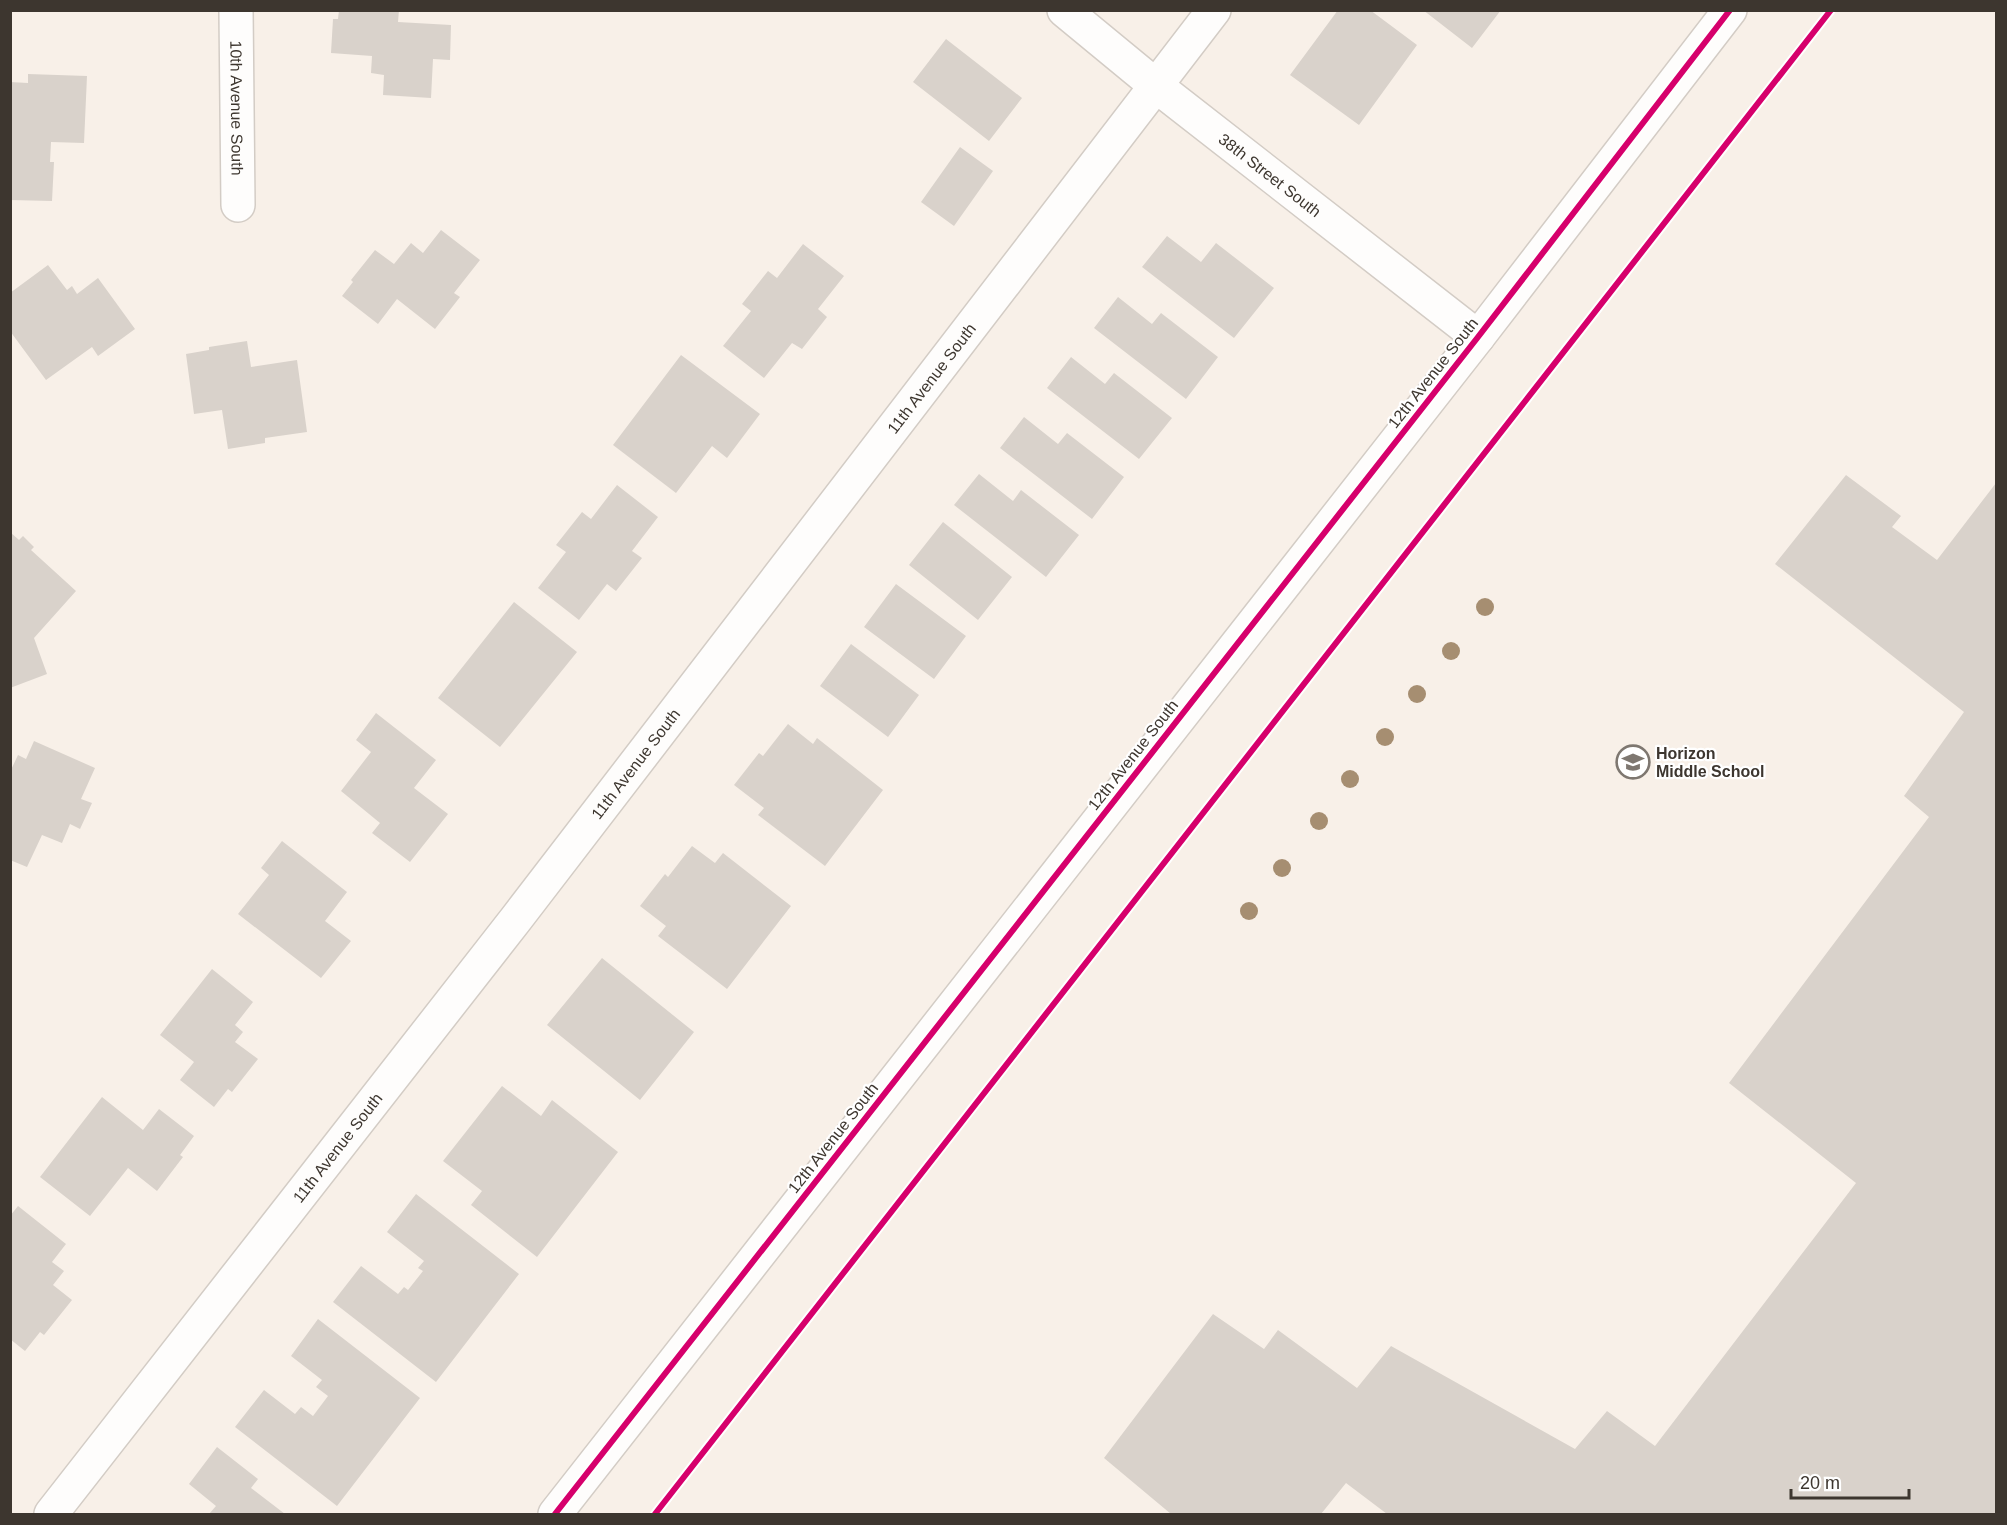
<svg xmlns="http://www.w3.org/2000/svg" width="2007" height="1525" font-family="Arial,sans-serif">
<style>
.building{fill:#d9d2cb}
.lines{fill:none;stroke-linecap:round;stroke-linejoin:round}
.minor-casing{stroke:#d3ccc5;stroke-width:36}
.tertiary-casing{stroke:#d3ccc5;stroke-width:36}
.minor{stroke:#fefdfc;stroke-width:33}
.tertiary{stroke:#fefdfc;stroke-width:33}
.cycleway-casing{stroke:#fff;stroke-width:10}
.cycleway{stroke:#d6006c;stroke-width:6}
.tree{fill:#a68e71}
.labels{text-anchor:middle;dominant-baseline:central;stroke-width:4.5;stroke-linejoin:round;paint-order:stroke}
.street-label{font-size:16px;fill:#3d362f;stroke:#fff}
.poi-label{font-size:16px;font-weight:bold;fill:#3d362f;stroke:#fff;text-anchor:start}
</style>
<rect width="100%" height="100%" fill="#f8f0e8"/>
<!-- building -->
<path class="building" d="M 339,10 L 399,10 L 398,22 L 451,25 L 450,60 L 433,59 L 431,98 L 383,95 L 384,75 L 371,73 L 372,56 L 331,53 L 333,19 L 338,19 Z
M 1338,10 L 1370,10 L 1417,45 L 1359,125 L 1290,75 Z
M 1423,10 L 1501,10 L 1472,48 Z
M 946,39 L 1022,98 L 989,141 L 913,82 Z
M 28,74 L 87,76 L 84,143 L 51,142 L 50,162 L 54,162 L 52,201 L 10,200 L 10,82 L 28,83 Z
M 960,147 L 993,171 L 954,226 L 921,202 Z
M 441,230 L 480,260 L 454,293 L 460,297 L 435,329 L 397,299 L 378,324 L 342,296 L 353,282 L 351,280 L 375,250 L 394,264 L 411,243 L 423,253 Z
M 1167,236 L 1201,262 L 1216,243 L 1274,288 L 1234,338 L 1142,267 Z
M 803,244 L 844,276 L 818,309 L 827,317 L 802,349 L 792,343 L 764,378 L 723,346 L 751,311 L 742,304 L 768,271 L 777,278 Z
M 48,265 L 67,290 L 72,286 L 77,294 L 98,278 L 135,329 L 98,356 L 92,347 L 46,380 L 10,331 L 10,293 Z
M 1118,297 L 1152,324 L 1161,313 L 1218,357 L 1186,399 L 1094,328 Z
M 247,341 L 251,367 L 297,360 L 307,432 L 265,438 L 265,443 L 228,449 L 222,410 L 194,414 L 186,354 L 209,350 L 209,347 Z
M 681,355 L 760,414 L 727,458 L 712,446 L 676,493 L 613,445 Z
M 1071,357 L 1105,384 L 1114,373 L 1172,418 L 1139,459 L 1047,388 Z
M 1024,417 L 1058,444 L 1067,433 L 1124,477 L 1092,519 L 1000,448 Z
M 979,474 L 1013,501 L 1021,490 L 1079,535 L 1046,577 L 954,505 Z
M 1846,475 L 1901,516 L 1892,527 L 1937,560 L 1996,483 L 1996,1514 L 1387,1514 L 1346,1483 L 1321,1514 L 1171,1514 L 1104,1458 L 1213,1314 L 1264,1349 L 1278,1330 L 1357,1388 L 1391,1346 L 1575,1449 L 1607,1411 L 1655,1446 L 1856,1183 L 1729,1083 L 1929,817 L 1904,796 L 1964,712 L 1775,564 Z
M 617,485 L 658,517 L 632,551 L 642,558 L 616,591 L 607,584 L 579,620 L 538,588 L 566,552 L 556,545 L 582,512 L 591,519 Z
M 943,522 L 1012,577 L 978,620 L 909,565 Z
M 10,532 L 19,540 L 23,536 L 34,547 L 31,550 L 76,591 L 34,638 L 47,674 L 10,688 Z
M 896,584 L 966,636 L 934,679 L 864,627 Z
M 514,602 L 577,652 L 500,747 L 438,698 Z
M 851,644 L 919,695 L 888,737 L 820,686 Z
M 376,713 L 436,760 L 414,788 L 448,814 L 410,862 L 372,833 L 380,823 L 341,791 L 371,752 L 356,740 Z
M 788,724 L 813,744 L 817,738 L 883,790 L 825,866 L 758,815 L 764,808 L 734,785 L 759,753 L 763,756 Z
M 34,741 L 95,768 L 81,799 L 92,803 L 80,829 L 70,824 L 62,843 L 42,835 L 27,867 L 10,860 L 10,772 L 18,755 L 26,759 Z
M 282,841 L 347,892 L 325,921 L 351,941 L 321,978 L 238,914 L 269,875 L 261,868 Z
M 692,846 L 715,863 L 723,853 L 791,906 L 727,989 L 658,936 L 666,926 L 640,906 L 665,874 L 668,877 Z
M 602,958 L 694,1032 L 640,1100 L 547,1025 Z
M 212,969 L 253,1002 L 235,1025 L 243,1032 L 235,1042 L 258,1059 L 232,1092 L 228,1089 L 214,1107 L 180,1080 L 194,1062 L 160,1035 Z
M 502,1086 L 541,1116 L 552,1100 L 618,1152 L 537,1257 L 471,1205 L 482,1191 L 443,1161 Z
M 102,1097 L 143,1130 L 159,1109 L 194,1136 L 180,1155 L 183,1157 L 157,1191 L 128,1168 L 90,1216 L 40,1177 Z
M 416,1194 L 519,1274 L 436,1382 L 333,1302 L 361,1266 L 398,1294 L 404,1287 L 408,1290 L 423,1271 L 418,1268 L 424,1261 L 387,1232 Z
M 18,1206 L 66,1244 L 52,1262 L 64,1271 L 53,1285 L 72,1300 L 44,1335 L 40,1332 L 25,1351 L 10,1339 L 10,1216 Z
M 318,1319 L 420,1398 L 337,1506 L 235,1427 L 264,1390 L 295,1414 L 301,1407 L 313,1416 L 328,1396 L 316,1387 L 322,1380 L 291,1356 Z
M 217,1447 L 258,1479 L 251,1488 L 285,1514 L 209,1514 L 216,1506 L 189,1484 Z"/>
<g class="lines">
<!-- minor casing -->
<g class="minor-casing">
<g id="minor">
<path id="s1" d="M 236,10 L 238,205"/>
<path id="s2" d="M 1064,10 L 1155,85 L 1478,337"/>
<path id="s3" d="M 51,1514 L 516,919 L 1214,10"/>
</g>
</g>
<!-- tertiary casing -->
<g class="tertiary-casing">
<path id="tertiary" d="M 555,1514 L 1478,337 L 1730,10"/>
</g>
<!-- minor -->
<use href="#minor" class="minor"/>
<!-- tertiary -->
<use href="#tertiary" class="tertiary"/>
<!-- cycleway casing -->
<g class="cycleway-casing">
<path id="cycleway" d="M 555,1514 L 1478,337 L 1730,10
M 655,1514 L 1831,10"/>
</g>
<!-- cycleway -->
<use href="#cycleway" class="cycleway"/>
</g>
<!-- trees -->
<g class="tree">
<circle cx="1485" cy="607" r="9"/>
<circle cx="1451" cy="651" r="9"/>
<circle cx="1417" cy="694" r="9"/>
<circle cx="1385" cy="737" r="9"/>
<circle cx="1350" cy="779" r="9"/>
<circle cx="1319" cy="821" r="9"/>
<circle cx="1282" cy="868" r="9"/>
<circle cx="1249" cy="911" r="9"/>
</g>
<!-- icons -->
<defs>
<g id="school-ring" transform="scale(1.725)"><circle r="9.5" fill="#fff" stroke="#7e7770" stroke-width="1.5"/><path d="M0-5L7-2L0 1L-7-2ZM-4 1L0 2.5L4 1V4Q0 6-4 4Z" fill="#7e7770"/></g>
</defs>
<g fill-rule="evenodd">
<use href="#school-ring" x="1633" y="762"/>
</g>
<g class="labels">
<!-- street labels -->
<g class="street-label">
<text stroke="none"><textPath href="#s1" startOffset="98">10th Avenue South</textPath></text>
<text stroke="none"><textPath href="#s2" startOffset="264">38th Street South</textPath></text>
<text transform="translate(1433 373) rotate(-52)">12th Avenue South</text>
<text stroke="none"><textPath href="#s3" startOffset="1437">11th Avenue South</textPath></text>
<text transform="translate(1133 755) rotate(-52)">12th Avenue South</text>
<text stroke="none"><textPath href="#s3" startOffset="951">11th Avenue South</textPath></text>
<text transform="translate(833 1138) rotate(-52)">12th Avenue South</text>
<text stroke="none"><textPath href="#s3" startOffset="465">11th Avenue South</textPath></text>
</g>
<!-- poi labels -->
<g class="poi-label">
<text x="1656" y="753">Horizon<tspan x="1656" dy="18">Middle School</tspan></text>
</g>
</g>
<!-- border -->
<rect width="2007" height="1525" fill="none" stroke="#3d362f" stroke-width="24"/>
<!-- scale -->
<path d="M1791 1489v9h118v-9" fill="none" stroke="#3d362f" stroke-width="3"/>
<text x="1800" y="1489" font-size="18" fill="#3d362f" stroke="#ffffff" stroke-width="4.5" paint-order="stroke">20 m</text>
</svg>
